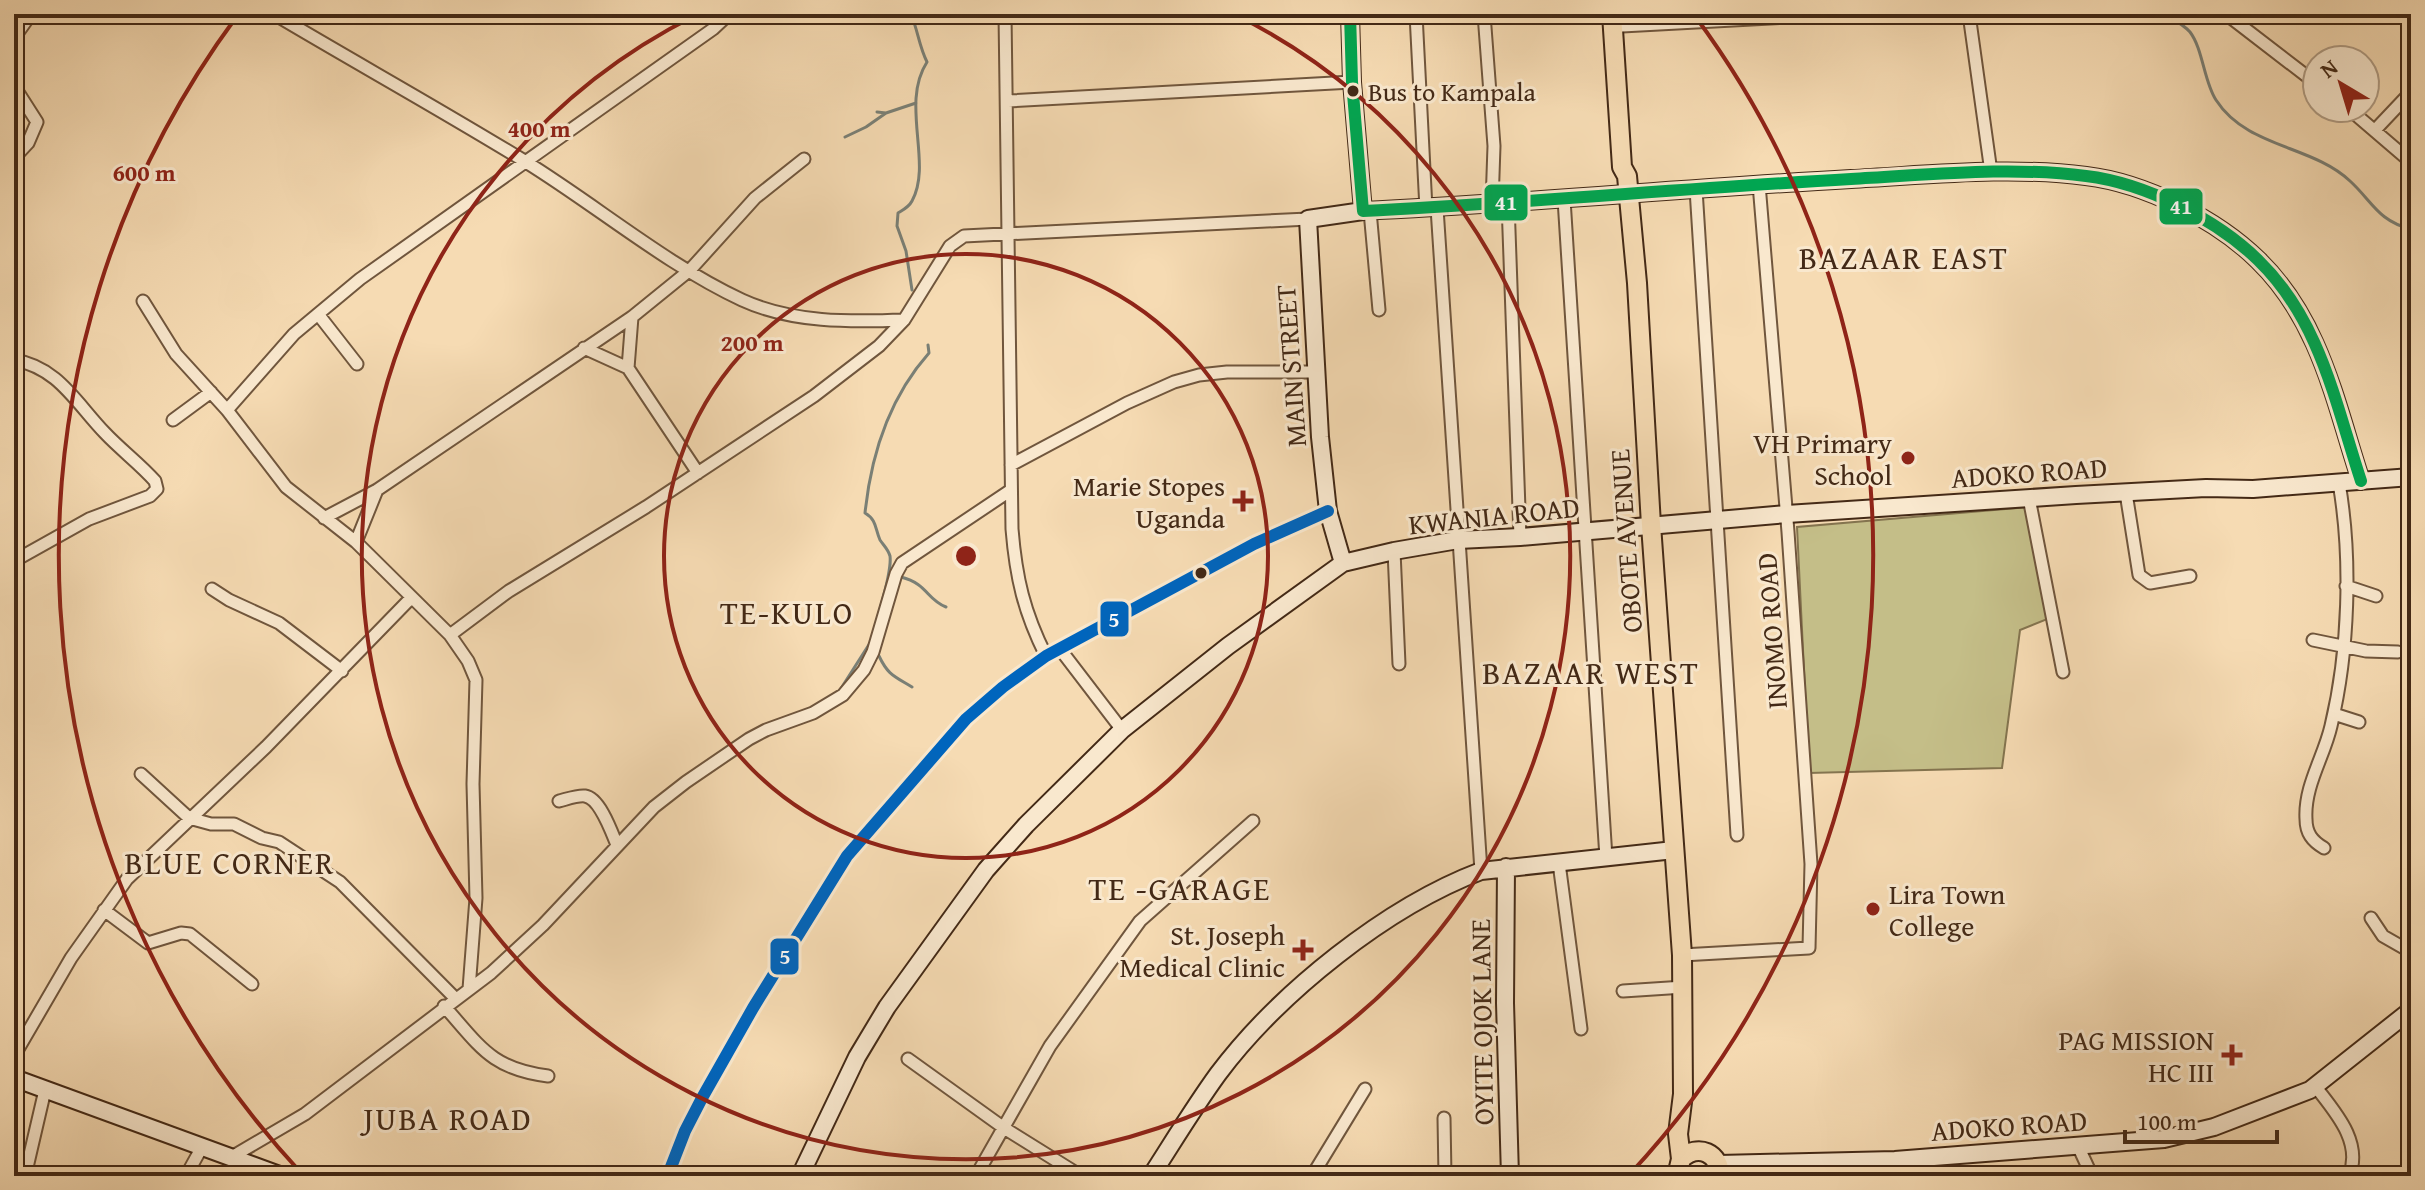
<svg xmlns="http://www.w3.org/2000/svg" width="2425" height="1190" font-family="'Gentium Book Plus',serif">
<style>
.green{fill:#c4be88;stroke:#84744f;stroke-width:2}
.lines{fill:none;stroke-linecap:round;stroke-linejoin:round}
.stream{stroke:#7a7f75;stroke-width:3}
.street-casing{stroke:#70563d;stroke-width:15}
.secondary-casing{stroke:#432916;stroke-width:20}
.primary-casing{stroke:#432916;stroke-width:22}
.street{stroke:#f9e8ce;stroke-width:11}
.secondary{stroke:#f9e8ce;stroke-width:16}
.primary{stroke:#f6dbb3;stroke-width:18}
.bus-1-casing{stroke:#f9e8ce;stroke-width:18}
.bus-2-casing{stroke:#f9e8ce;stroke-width:18}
.bus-1{stroke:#00a651;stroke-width:12}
.bus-2{stroke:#0065bd;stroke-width:12}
.ring{fill:none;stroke:#8f2418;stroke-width:4}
.bus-dot{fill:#432916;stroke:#f9e8ce;stroke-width:3}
.poi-dot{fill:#8f2418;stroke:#f9e8ce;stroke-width:3}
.labels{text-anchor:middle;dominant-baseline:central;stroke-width:6;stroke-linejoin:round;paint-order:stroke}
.bus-label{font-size:26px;fill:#432916;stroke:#f9e8ce;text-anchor:start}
.street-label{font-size:28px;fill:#432916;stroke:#f9e8ce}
.poi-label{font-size:28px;fill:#432916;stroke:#f9e8ce;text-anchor:end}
.quarter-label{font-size:32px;letter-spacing:2px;fill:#432916;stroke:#f9e8ce}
.centre{fill:#8f2418;stroke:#f9e8ce;stroke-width:4}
.ring-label{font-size:24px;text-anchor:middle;font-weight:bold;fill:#8f2418;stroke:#f9e8ce;stroke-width:6;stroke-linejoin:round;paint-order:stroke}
.line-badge{stroke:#f9e8ce;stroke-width:3}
.badge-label{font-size:22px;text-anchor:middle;font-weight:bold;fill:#fff}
</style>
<rect width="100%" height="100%" fill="#f6dbb3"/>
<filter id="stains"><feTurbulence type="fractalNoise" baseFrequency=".0025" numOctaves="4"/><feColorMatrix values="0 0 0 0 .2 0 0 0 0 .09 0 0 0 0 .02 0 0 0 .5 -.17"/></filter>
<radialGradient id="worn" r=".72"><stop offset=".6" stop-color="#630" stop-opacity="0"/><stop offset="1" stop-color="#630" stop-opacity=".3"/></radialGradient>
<!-- green -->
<path class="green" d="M 2029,507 L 2050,618 L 2020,630 L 2002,768 L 1809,773 L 1797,527 Z"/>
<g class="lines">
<!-- stream -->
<path class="stream" d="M 911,14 C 918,31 919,46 927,62 C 900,104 933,163 912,201 C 909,207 903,210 898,213 L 897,226 L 906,251 L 912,290
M 2165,14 C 2173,19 2184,25 2190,32 C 2203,49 2204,82 2216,100 C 2247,148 2312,145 2350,181 C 2372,201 2378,221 2411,229
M 877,112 L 886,113 L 916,103
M 845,137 L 866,127 L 886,113
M 901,577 C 928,584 926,599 946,607
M 877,620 C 881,604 892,572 890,556 C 888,549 884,546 880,540 C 875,529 877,520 865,513 C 871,455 889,398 929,353 L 928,345
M 879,656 C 888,675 894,676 912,687
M 840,690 L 870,643"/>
<!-- street casing -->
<g class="street-casing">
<path id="street" d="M 274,14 C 358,64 443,111 526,162 C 597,206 667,265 742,300 C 792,323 850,322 904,320
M 1005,14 L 1012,529 C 1016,578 1024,612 1046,656
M 1416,14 L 1426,209
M 1484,14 L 1494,146 L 1492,204
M 1969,14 L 1991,172
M 2226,14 L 2317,84
M 1622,26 L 1844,14
M 14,38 L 31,14
M 14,86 L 37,122 L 28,143 L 14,158
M 1008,101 L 1352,82
M 2348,108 L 2411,162
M 2376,129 L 2411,92
M 1696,189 L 1737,835
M 1564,199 L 1606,858
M 1508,203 L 1520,537
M 1437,208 L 1481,871
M 1370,211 L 1379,310
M 143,301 L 176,354 L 227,410
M 318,314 L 357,364
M 584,348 L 628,368 L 698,473
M 14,360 C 58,367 76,403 105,433 C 121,450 140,464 155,481 L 157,489 L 150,496 L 89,519 L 14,561
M 628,368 L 632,317
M 173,420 L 211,392
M 1011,465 L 1127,403 L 1174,382 L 1199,375 L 1227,372 L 1316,372
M 2126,493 L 2139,575 L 2150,583 L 2190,576
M 2029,498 L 2063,672
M 324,518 L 377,490 L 632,317 L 690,270 L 755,198 L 804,159
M 356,542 L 377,490
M 1394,551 L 1399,664
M 2346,586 L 2376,596
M 212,589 L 229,600 L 279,623 L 342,671
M 450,635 L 509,591 L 646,507 L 814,396 L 879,346 L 904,320 L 950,246 L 964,236 L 1308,219
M 2313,640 L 2366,651 L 2398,652
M 1060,649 L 1122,730
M 2334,714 L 2359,722
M 141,774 L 189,818 L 211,824 L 234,824 L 262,838 L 279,842 L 340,882 L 455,998
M 559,801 C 567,799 578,795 585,796 C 600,798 612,833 617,845
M 2324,848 C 2312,841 2306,833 2306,819 C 2304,786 2324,757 2331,726 C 2349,651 2352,558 2339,483
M 14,862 L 15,861
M 1559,863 L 1581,1029
M 104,910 L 148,943 L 181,933 L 190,934 L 252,984
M 2371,918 L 2383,936 L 2411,952
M 1682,955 L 1809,948 L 1811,864 L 1788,532 L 1759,184
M 469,989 L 476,898 L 473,784 L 476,680 L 468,661 L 450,635 L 356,542 L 286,487 L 227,410 L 294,334 L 360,279 L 713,29 L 729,14
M 1623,991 L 1684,987
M 444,1006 C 480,1046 491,1069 548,1076
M 14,1056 L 71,958 L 127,879 L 266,747 L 411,598
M 908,1059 L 1004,1128 L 1081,1176
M 2315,1086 C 2335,1112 2363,1142 2349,1176
M 1444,1118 L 1445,1176
M 2078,1146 L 2092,1176
M 230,1158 L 305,1114 L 491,973 L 543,925 L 654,807 L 686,782 L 749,739 L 766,730 L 813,713 L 843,695 L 864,670 L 873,652 L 896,574 L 902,563 L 1011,490
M 671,1167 L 685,1131 L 702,1098 L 753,1008 L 847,856 L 966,719 L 1003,687 L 1046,656 L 1254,544 L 1328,511
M 25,1176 L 45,1090
M 186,1176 L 202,1147
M 976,1176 L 1050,1046 L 1140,921 L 1253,821
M 1312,1176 L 1365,1089"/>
</g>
<!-- secondary casing -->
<g class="secondary-casing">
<path id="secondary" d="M 1350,14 L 1352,82 L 1363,211 C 1526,203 1688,188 1851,179 C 1929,175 2009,166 2086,176 C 2145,183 2216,219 2258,260 C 2320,320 2335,402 2361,481
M 1343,563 L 1328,511 L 1320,437 L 1308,219 L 1363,211
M 1506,867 L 1505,1003 L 1510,1176
M 14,1078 L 282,1176
M 1719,1164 L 1895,1160 L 2164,1139 L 2214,1127 L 2310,1090 L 2411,1010
M 800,1176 L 857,1057 L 887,1007 L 986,870 L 1026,825 L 1122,730 L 1228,646 L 1343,563 L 1394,551 L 1458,540 L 1520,537 L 1787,514 L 2076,495 L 2206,488 L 2253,489 L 2411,477
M 1151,1176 C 1173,1142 1194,1107 1218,1074 C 1279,993 1386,907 1481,871 L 1674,850"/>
</g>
<!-- primary casing -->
<g class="primary-casing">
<path id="primary" d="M 1612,14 L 1622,167 L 1627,176 L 1637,283 L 1651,525 L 1682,955 L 1683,1094 L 1678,1134 L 1681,1159
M 1677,1176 L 1681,1159 C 1698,1143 1720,1153 1720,1176"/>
</g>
<!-- street -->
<use href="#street" class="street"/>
<!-- secondary -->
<use href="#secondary" class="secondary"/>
<!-- primary -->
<use href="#primary" class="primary"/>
<!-- bus-1 casing -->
<g class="bus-1-casing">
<path id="bus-1" d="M 1350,14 L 1352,82 L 1363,211 C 1526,203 1688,188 1851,179 C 1929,175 2009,166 2086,176 C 2145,183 2216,219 2258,260 C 2320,320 2335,402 2361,481"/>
</g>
<!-- bus-2 casing -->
<g class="bus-2-casing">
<path id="bus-2" d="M 671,1167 L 685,1131 L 702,1098 L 753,1008 L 847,856 L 966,719 L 1003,687 L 1046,656 L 1254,544 L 1328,511"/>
</g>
<!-- bus-1 -->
<use href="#bus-1" class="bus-1"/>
<!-- bus-2 -->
<use href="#bus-2" class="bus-2"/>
</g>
<!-- distance rings -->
<g class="ring">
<circle cx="966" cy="556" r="302"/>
<path d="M1236 15A604 604 0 1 1 696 15"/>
<path d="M303 1175A907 907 0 0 1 237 16M1695 16A907 907 0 0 1 1629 1175"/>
</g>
<!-- markers -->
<g class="bus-dot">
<circle cx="1353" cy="91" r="7"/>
<circle cx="1201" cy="573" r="7"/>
</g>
<g class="poi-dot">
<circle cx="1908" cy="458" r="8"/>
<path d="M1239 489h8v8h8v8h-8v8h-8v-8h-8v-8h8z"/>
<circle cx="1873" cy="909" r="8"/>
<path d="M1299 938h8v8h8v8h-8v8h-8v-8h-8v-8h8z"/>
<path d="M2228 1043h8v8h8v8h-8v8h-8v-8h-8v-8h8z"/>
</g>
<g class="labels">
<!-- bus labels -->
<g class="bus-label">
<text x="1368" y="91">Bus to Kampala</text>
</g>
<!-- street labels -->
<g class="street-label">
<text transform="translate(1290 366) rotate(-94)">MAIN STREET</text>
<text transform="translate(2029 472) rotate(-4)">ADOKO ROAD</text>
<text transform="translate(1494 515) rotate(-6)">KWANIA ROAD</text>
<text transform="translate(1625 541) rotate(-94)">OBOTE AVENUE</text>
<text transform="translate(1771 631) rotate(-94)">INOMO ROAD</text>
<text transform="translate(1481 1022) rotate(-91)">OYITE OJOK LANE</text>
<text transform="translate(2009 1125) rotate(-4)">ADOKO ROAD</text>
</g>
<!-- poi labels -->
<g class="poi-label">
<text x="1892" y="442">VH Primary<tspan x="1892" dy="32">School</tspan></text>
<text x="1225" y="485">Marie Stopes<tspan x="1225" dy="32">Uganda</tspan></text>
<text x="1889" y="893" text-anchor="start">Lira Town<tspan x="1889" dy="32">College</tspan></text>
<text x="1285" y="934">St. Joseph<tspan x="1285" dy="32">Medical Clinic</tspan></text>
<text x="2214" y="1039">PAG MISSION<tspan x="2214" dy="32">HC III</tspan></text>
</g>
<!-- quarter labels -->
<g class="quarter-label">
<text x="1904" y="257">BAZAAR EAST</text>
<text x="787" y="612">TE-KULO</text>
<text x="1591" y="672">BAZAAR WEST</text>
<text x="230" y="862">BLUE CORNER</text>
<text x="1180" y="888">TE -GARAGE</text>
<text x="448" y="1118">JUBA ROAD</text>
</g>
</g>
<circle cx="966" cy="556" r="12" class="centre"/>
<g class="ring-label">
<text x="539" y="137">400 m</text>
<text x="144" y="181">600 m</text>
<text x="752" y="351">200 m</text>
</g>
<g class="line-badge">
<rect x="1483" y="183" width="46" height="39" rx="8" fill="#00a651"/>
<rect x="2158" y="187" width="46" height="39" rx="8" fill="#00a651"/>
<rect x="1099" y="600" width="31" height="38" rx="8" fill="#0065bd"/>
<rect x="769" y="937" width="31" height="39" rx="8" fill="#0065bd"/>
</g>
<g class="badge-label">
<text x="1506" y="210">41</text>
<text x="2181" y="214">41</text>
<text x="1114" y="627">5</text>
<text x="785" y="964">5</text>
</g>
<!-- margin -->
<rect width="2425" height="1190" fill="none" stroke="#f6dbb3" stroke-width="48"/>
<rect x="16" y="16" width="2393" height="1158" fill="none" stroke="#432916" stroke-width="4"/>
<rect x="24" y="24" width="2377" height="1142" fill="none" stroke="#432916" stroke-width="2"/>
<!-- north arrow -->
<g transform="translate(2341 84) rotate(322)"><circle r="38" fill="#f9e8ce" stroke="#b09c84" stroke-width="2"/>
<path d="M0-6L14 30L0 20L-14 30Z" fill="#8f2418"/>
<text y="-12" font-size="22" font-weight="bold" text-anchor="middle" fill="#432916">N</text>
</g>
<!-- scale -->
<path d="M2125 1130v12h152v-12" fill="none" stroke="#432916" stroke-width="4"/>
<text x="2137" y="1130" font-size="24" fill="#432916" stroke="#f9e8ce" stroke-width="6" paint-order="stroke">100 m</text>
<rect width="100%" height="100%" filter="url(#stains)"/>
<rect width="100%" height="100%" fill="url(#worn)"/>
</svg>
